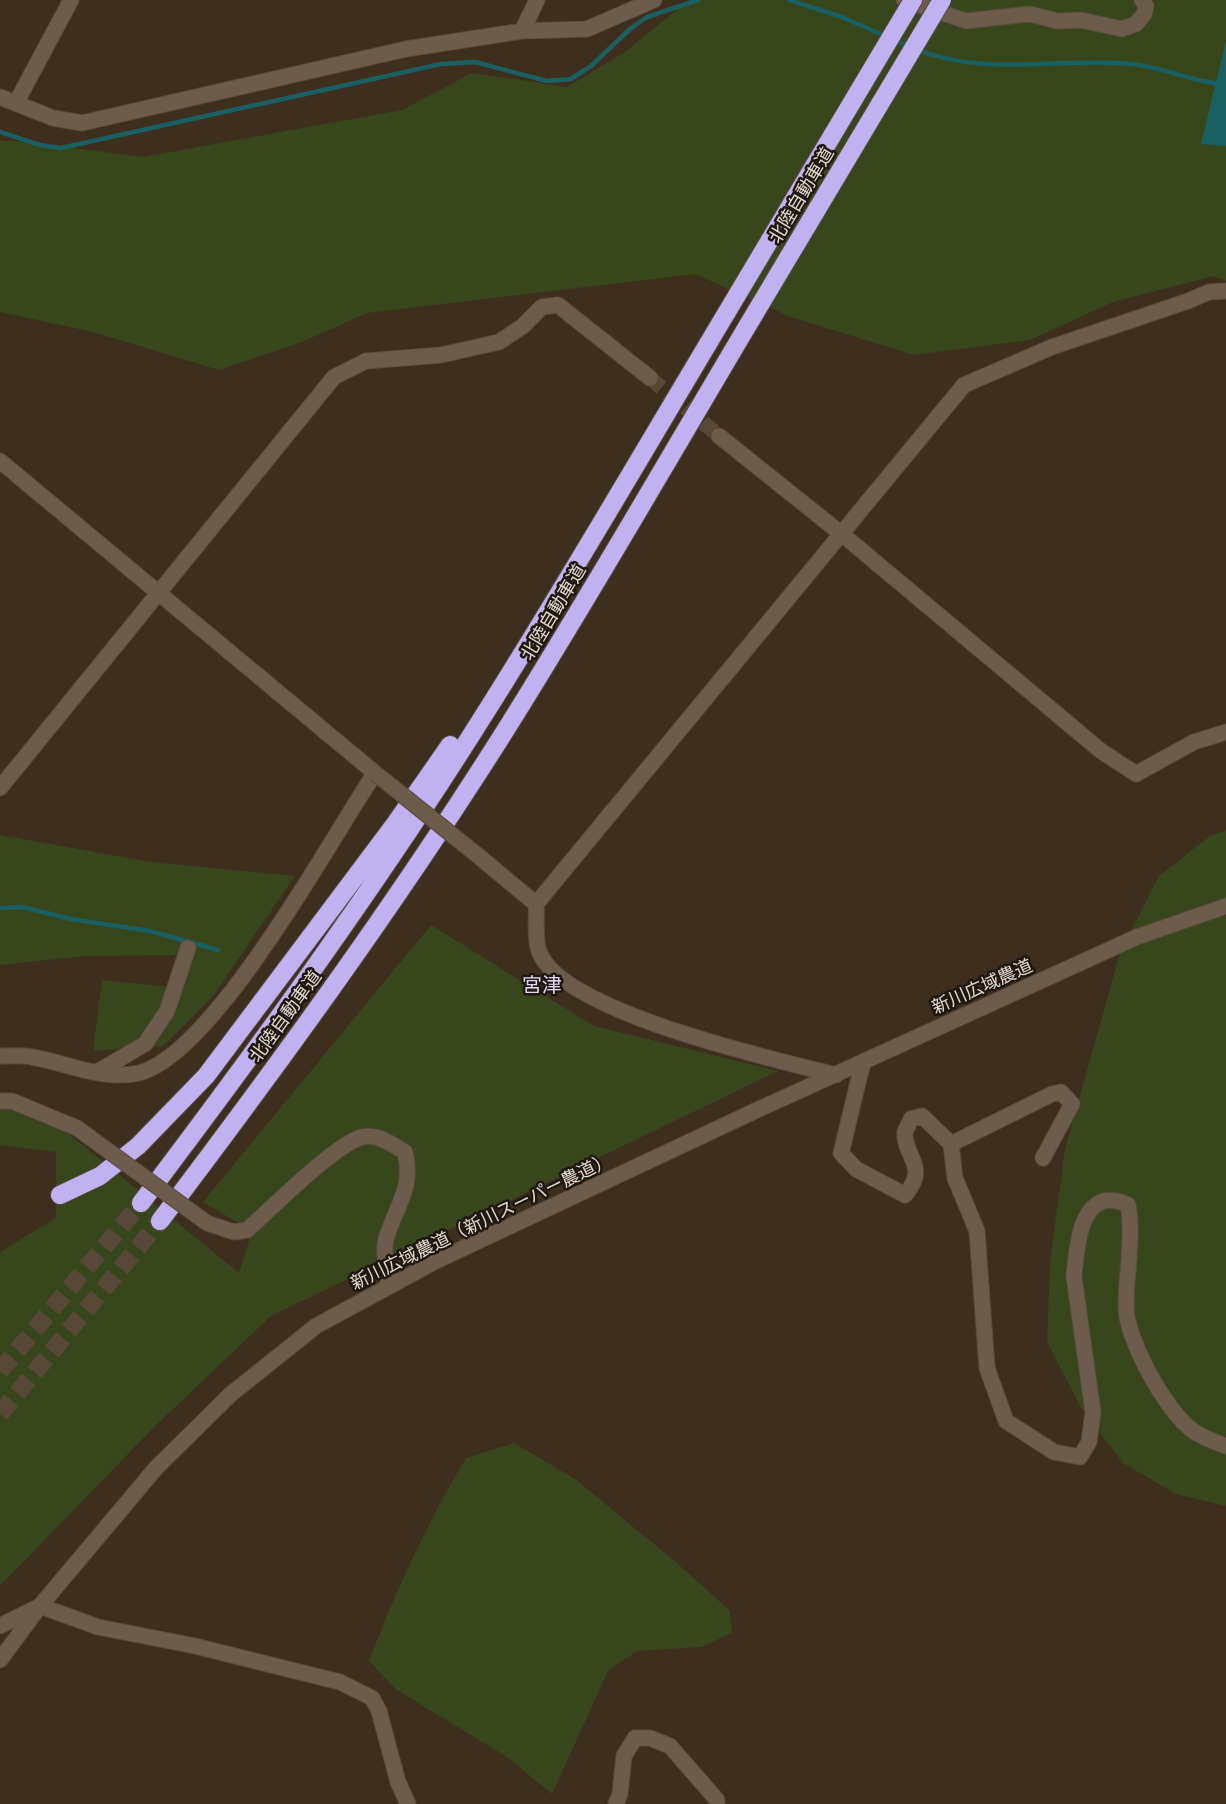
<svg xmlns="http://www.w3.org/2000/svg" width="1226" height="1804" font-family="Mulish,'Noto Sans JP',sans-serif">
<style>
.green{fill:#38461b}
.water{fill:#1a6062}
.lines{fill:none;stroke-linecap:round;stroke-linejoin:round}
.stream{stroke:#1a6062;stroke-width:4.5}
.minor-tunnel{stroke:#574838;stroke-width:15;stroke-dasharray:15 8;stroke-linecap:butt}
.motorway-tunnel{stroke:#574838;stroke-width:18;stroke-dasharray:18 9;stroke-linecap:butt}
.minor-casing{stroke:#594c3f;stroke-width:17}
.tertiary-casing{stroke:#594c3f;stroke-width:17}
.motorway-casing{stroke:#594c3f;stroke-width:20}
.minor{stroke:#6d5c4b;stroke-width:15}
.tertiary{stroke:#6d5c4b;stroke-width:15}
.motorway{stroke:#c0b1f1;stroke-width:18}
.minor-bridge-casing{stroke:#594c3f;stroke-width:17;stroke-linecap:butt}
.motorway-bridge-casing{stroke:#594c3f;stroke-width:20;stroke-linecap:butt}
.minor-bridge{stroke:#6d5c4b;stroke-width:15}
.motorway-bridge{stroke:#c0b1f1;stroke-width:18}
.labels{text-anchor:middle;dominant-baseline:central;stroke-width:5;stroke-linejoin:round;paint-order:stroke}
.street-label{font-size:18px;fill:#e2d8ce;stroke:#1f1811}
.neighbourhood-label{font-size:20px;fill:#e2d8f5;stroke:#1f1811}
</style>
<rect width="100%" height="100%" fill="#3e2e1e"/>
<!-- green -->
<path class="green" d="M 689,0 L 1226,0 L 1226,281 L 1214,276 L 1113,302 L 1030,340 L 914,355 L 791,317 L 695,274 L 367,313 L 302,342 L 219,370 L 93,332 L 0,312 L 0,141 L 19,141 L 143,157 L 402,110 L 472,73 L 567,87 L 625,52 Z
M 1226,830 L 1226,1506 L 1176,1494 L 1123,1463 L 1081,1408 L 1047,1342 L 1050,1263 L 1065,1149 L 1120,953 L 1158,877 L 1210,836 Z
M 0,835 L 151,862 L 295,876 L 213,996 L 163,1046 L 93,1051 L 102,980 L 180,988 L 187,955 L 85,956 L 0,965 Z
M 431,925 L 594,1026 L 778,1071 L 271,1316 L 154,1427 L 0,1586 L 0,1252 L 56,1218 L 56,1152 L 0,1145 L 0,1096 L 25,1098 L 239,1273 L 252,1231 L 203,1202 Z
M 514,1443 L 575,1479 L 677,1563 L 730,1611 L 732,1633 L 701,1647 L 637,1651 L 608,1671 L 552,1794 L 507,1757 L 397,1690 L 369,1661 C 396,1590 427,1523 466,1458 Z"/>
<!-- water -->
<path class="water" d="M 1226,41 L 1226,146 L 1201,144 Z"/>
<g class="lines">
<!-- stream -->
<path class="stream" d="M 789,0 L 842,17 L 885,36
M 893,39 L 910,47
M 918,50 C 986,77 1061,57 1132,64 C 1164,67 1194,83 1226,84
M 0,132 L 40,145 L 61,148 L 441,64 L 475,62 L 547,81 L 571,79 L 591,66 L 630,29 L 647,17 L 698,0
M 0,908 L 23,907 L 70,919 L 150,931 L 218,950"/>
<!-- minor-tunnel -->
<path class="minor-tunnel" d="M 650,378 L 719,436"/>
<!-- motorway-tunnel -->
<path class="motorway-tunnel" d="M 0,1371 L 141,1203
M 0,1414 L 160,1221"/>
<!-- minor casing -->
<g class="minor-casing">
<path id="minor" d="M 904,0 L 966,21 L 1030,14 L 1057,21 L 1081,20 L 1122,29 L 1136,24 L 1144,14 L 1146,6 L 1142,0
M 522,31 L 537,0
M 0,97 L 53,118 L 82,123 L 406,49 L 522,31 L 587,29 L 654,0
M 16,103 L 71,0
M 719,436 L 843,535 L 1101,751 L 1136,774 L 1194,742 L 1226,732
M 0,461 L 375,773 C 330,840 214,1054 139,1073 C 103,1081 67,1063 32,1057 C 22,1055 10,1056 0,1056
M 0,788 L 334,377 L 366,361 L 441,355 L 499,342 L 523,326 L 542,307 L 558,305 L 650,378
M 476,854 L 536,904
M 863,1062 L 841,1153 L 856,1169 L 905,1195 C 930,1166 903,1156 905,1132 C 906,1128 910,1123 911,1119 L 922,1116 L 951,1144 L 955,1178 L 977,1231 L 987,1368 L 1006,1421 L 1054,1452 L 1080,1457 L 1089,1442 L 1093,1412 L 1074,1277 C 1077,1244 1081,1183 1128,1205 C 1134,1238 1126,1272 1126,1306 C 1126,1339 1166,1411 1192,1430 C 1201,1437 1215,1442 1226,1446
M 97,1072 L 145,1044 L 167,1011 L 188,948
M 836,1075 C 773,1059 567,1013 540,954 C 534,941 537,918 536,904 L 964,385 L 1052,347 L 1188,301 L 1209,292 L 1226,291
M 0,1101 L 12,1101 L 77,1128
M 951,1144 L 1052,1094 L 1061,1092 L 1072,1104 L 1043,1158
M 207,1223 L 234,1232 L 247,1230 C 272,1208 334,1145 362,1137 C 377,1133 393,1145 405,1152 C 414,1189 396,1205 386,1239 C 382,1252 388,1272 389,1286
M 0,1626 L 40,1606 L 98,1627 L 195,1646 L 340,1682 L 372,1698 L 379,1711 L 398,1782 L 408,1804
M 616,1804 L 620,1794 L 624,1756 L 635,1738 L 650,1738 L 670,1746 L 717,1800 L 717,1804"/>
</g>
<!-- tertiary casing -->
<g class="tertiary-casing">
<path id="tertiary" d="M 0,1660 L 40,1606 L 156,1468 L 231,1394 L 316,1326 L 436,1261 L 757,1110 L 1137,937 L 1226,906"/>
</g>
<!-- motorway casing -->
<g class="motorway-casing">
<path id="motorway" d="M 60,1195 L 100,1176 L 138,1146 L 206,1076 L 395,824 L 450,745
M 141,1203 C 263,1042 382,878 489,707 C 571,577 648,444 727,312
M 160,1221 C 283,1059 402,895 510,723 C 592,592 669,458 748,325"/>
</g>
<!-- minor -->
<use href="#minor" class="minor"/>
<!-- tertiary -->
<use href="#tertiary" class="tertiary"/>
<!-- motorway -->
<use href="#motorway" class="motorway"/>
<!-- minor-bridge casing -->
<g class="minor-bridge-casing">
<path id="minor-bridge" d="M 375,773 L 476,854
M 77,1128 L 207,1223"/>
</g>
<!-- motorway-bridge casing -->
<g class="motorway-bridge-casing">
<path id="motorway-bridge" d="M 727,312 L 913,0
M 748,325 L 942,0"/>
</g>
<!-- minor-bridge -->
<use href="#minor-bridge" class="minor-bridge"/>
<!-- motorway-bridge -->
<use href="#motorway-bridge" class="motorway-bridge"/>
</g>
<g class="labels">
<!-- street labels -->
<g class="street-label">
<text transform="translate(801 195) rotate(-59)">北陸自動車道</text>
<text transform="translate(553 612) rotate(-59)">北陸自動車道</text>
<text transform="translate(982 986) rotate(-24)">新川広域農道</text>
<text transform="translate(285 1016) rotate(-54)">北陸自動車道</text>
<text transform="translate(481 1221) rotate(-26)">新川広域農道（新川スーパー農道）</text>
</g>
<!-- neighbourhood labels -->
<g class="neighbourhood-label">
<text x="542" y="984">宮津</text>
</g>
</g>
</svg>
